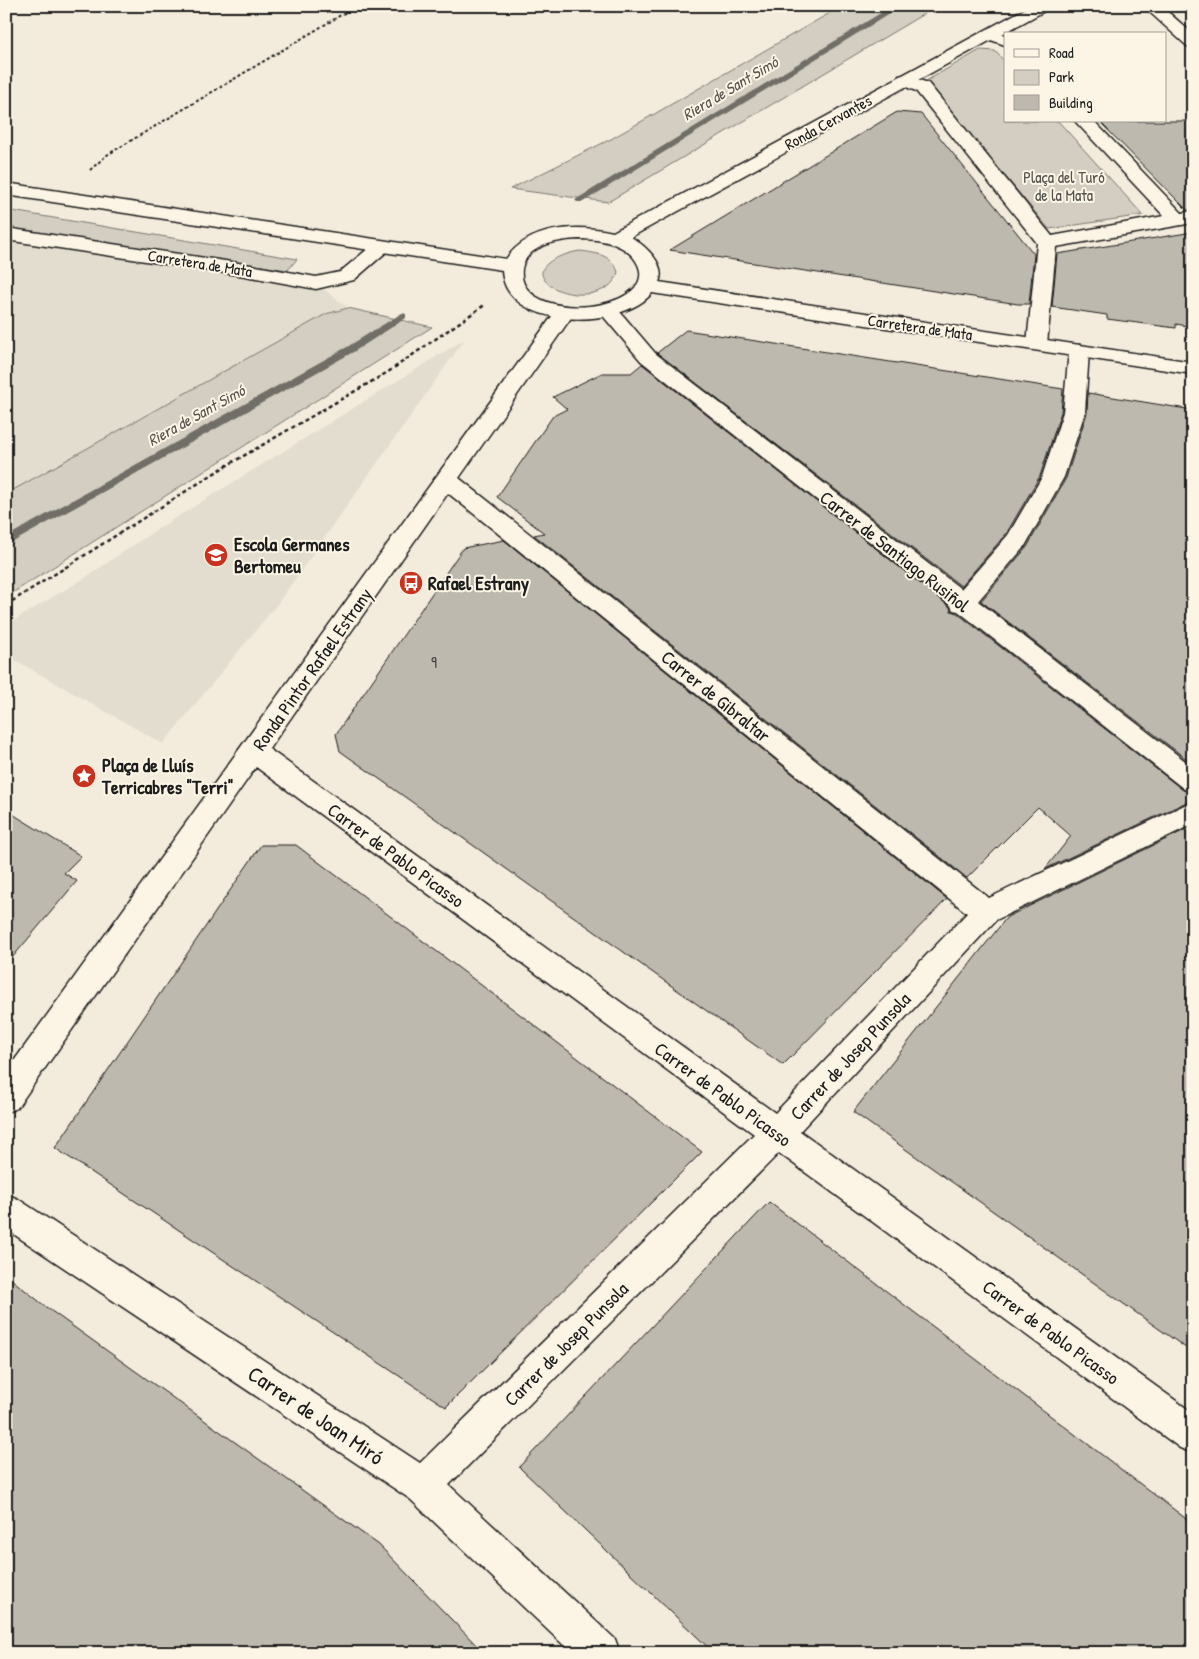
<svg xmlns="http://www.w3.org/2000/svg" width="1199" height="1659" font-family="'Patrick Hand',sans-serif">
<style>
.built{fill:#e3ddcf}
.green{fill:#d3cec1;stroke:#78756e}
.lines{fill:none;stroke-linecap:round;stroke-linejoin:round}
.stream{fill:#716e68;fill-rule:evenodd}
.building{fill:#beb9ae;stroke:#1c1c1c}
.street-casing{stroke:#1c1c1c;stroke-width:3}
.secondary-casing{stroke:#1c1c1c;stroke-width:3}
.path-far1{stroke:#1c1c1c;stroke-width:2;stroke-dasharray:3 2.5;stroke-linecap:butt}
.path{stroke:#1c1c1c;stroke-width:2.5;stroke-dasharray:4 3;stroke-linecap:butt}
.street{fill:#fcf5e5;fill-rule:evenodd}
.secondary{fill:#fcf5e5;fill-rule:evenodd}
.labels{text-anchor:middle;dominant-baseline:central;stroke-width:4;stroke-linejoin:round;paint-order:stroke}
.far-water-label{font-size:16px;font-style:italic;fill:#55534f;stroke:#fcf5e5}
.far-street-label{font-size:16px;fill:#1c1c1c;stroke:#fcf5e5}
.far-park-label{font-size:16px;fill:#53514e;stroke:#fcf5e5}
.number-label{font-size:16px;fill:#444340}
.poi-label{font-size:19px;font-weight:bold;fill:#1c1c1c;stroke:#fcf5e5;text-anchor:start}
.street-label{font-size:19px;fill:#1c1c1c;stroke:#fcf5e5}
.near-street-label{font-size:22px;fill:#1c1c1c;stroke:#fcf5e5}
</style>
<rect width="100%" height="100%" fill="#f3ecdd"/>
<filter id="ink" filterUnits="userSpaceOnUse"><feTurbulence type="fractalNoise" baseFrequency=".02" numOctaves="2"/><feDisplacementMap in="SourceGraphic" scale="10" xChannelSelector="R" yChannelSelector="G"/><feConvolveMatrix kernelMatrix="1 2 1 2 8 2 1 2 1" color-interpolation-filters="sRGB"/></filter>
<g filter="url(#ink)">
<!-- built -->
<path class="built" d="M 6,234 L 316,283 L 348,308 L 326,314 L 6,494 Z
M 465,339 L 278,603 L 163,744 L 6,655 L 6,625 L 83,579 L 156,530 Z"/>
<!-- green -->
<path class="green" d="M 842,6 L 937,6 L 608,202 L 510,189 L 611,139 Z
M 980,50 L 995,51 L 1005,62 L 1005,121 L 1058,121 L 1143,215 L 1049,229 L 926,81 Z
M 6,210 L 297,259 L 288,270 L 6,228 Z
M 580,251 C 597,253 612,255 618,272 C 612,298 570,299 551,286 C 524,266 565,253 580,251 Z
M 348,308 L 432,327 L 6,597 L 6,494 L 326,314 Z"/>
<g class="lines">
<!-- stream -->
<path class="stream" d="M 892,6 L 902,6 L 583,202 L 577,202 L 575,200 Z
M 402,313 L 406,314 L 406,318 L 355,351 L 6,546 L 6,537 L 347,347 Z"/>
</g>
<!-- building -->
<path class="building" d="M 897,112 L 921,114 L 1034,254 L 1029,304 L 1018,304 L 670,250 Z
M 1099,121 L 1193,121 L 1193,209 L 1187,210 Z
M 1193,232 L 1193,327 L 1176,324 L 1176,328 L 1107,319 L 1107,315 L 1052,307 L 1057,254 Z
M 686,330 L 1063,389 L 1061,412 L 1040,476 L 1006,534 L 961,586 L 657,353 Z
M 642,364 L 950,607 L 951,611 L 957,613 L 1183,790 L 1193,794 L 1193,799 L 1045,869 L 1071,836 L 1038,807 L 967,878 L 534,535 L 544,533 L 497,497 L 553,416 L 567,409 L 553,397 L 602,373 L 631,373 Z
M 1088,393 L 1193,410 L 1193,764 L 981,601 L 1027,547 L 1066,478 L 1087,413 Z
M 504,540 L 947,899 L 783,1065 L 340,751 L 336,734 L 463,548 Z
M 6,810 L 81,856 L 64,873 L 77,881 L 6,965 Z
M 1193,826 L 1193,1353 L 853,1112 L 1007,917 Z
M 261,845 L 296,845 L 702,1152 L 446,1407 L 55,1148 Z
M 769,1202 L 1193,1524 L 1193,1653 L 714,1653 L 519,1467 Z
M 6,1275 L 50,1310 L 379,1545 L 484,1653 L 6,1653 Z"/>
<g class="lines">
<!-- street casing -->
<g class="street-casing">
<path id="street" d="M 1143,6 L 1161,6 L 1193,34 L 1193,48 L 1187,46 Z
M 991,30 L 1005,35 L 1005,45 L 985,38 L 983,35 L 985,32 Z
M 905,75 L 928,83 L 1052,236 L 1164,216 L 1075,121 L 1094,121 L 1182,213 L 1193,211 L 1193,223 L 1056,247 L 1047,344 L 1044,348 L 1037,350 L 1030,348 L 1027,344 L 1037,243 L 916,91 L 899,84 L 897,80 L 899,76 Z
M 6,228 L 245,264 L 316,277 L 340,272 L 375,243 L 382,241 L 389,243 L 392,247 L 354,280 L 316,289 L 245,276 L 6,240 Z
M 608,304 L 615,306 L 655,353 L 961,589 L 1008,535 L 1042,477 L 1063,412 L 1069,351 L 1072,347 L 1079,345 L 1086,347 L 1089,351 L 1085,412 L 1064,477 L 1025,546 L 978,601 L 1193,767 L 1193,792 L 1184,789 L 958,611 L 953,610 L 951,606 L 641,361 L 598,310 L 601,306 Z
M 565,306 L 572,308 L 575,312 L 459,478 L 989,898 L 1193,801 L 1193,824 L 996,920 L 800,1131 L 1193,1413 L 1193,1453 L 1180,1448 L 779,1153 L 449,1485 L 615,1639 L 620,1653 L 572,1653 L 410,1499 L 6,1229 L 6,1194 L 18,1199 L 420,1463 L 754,1134 L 256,767 L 17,1108 L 6,1112 L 6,1072 L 558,308 ZM 448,493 L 967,913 L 775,1113 L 269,749 Z"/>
</g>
<!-- secondary casing -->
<g class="secondary-casing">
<path id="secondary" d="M 1030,6 L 1050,6 L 1048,9 L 631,237 C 644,245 667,264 659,282 L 1193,362 L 1193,374 L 652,293 C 622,330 504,331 502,270 L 6,195 L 6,183 L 506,259 C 529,226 576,224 613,232 ZM 578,239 C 598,239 624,242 636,261 C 664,306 545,325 524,284 C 521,277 521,269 524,262 C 533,244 560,240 578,239 Z"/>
</g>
<!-- path-far1 -->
<path class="path-far1" d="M 90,170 L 107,155 L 356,6"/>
<!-- path -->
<path class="path" d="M 6,605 L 221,469 L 388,372 L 486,304"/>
<!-- street -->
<use href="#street" class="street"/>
<!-- secondary -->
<use href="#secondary" class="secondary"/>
</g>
</g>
<!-- icons -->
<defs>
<g id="school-disc" transform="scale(1.25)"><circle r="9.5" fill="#c8321e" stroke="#fcf5e5"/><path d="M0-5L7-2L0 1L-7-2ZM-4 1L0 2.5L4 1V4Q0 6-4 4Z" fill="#fff"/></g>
<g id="bus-disc" transform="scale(1.25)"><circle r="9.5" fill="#c8321e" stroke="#fcf5e5"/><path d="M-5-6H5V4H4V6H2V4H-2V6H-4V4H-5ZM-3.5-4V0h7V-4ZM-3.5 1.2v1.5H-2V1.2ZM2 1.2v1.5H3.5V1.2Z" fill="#fff"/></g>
<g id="sight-disc" transform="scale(1.25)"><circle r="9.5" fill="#c8321e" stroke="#fcf5e5"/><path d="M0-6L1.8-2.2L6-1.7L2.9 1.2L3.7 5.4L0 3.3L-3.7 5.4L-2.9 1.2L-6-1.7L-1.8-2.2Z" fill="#fff"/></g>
</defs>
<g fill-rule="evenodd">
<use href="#school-disc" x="216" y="555"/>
<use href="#bus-disc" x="411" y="583"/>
<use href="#sight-disc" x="84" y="776"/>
</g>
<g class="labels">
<!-- far-water labels -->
<g class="far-water-label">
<text transform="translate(730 88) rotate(-31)">Riera de Sant Simó</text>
<text transform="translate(196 415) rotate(-29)">Riera de Sant Simó</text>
</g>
<!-- far-street labels -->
<g class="far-street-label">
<text transform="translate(828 122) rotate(-29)">Ronda Cervantes</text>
<text transform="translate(200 263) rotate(9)">Carretera de Mata</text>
<text transform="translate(920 327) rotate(8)">Carretera de Mata</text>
</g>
<!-- far-park labels -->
<g class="far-park-label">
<text x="1064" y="177">Plaça del Turó<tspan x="1064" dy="18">de la Mata</tspan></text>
</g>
<!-- number labels -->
<g class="number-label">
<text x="434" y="662">9</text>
</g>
<!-- poi labels -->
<g class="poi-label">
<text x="234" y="544">Escola Germanes<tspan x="234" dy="22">Bertomeu</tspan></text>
<text x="428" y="583">Rafael Estrany</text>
<text x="102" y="765">Plaça de Lluís<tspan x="102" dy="22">Terricabres "Terri"</tspan></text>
</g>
<!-- street labels -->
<g class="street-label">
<text transform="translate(895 551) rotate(38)">Carrer de Santiago Rusiñol</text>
<text transform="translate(312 669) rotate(-55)">Ronda Pintor Rafael Estrany</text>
<text transform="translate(716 696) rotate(39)">Carrer de Gibraltar</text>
<text transform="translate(396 855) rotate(36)">Carrer de Pablo Picasso</text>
<text transform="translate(850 1056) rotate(-47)">Carrer de Josep Punsola</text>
<text transform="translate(723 1094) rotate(36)">Carrer de Pablo Picasso</text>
<text transform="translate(1051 1332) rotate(36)">Carrer de Pablo Picasso</text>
<text transform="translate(566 1344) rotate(-45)">Carrer de Josep Punsola</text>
</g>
<!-- near-street labels -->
<g class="near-street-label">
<text transform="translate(316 1415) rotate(34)">Carrer de Joan Miró</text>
</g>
</g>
<!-- margin -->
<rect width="1199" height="1659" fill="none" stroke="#fcf5e5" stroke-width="25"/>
<rect x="12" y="12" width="1174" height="1634" fill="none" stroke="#1c1c1c" stroke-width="2" filter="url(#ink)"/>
<!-- legend -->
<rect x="1004" y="32" width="162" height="90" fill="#fcf5e5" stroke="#a29e95"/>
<rect x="1014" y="49" width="25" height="8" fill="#fcf5e5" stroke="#a29e95"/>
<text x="1049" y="58" font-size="15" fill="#1c1c1c">Road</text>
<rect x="1014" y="70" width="25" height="15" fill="#d3cec1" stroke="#a29e95"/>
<text x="1049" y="82" font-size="15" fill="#1c1c1c">Park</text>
<rect x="1014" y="95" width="25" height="15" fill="#beb9ae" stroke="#a29e95"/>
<text x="1049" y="108" font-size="15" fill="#1c1c1c">Building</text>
</svg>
